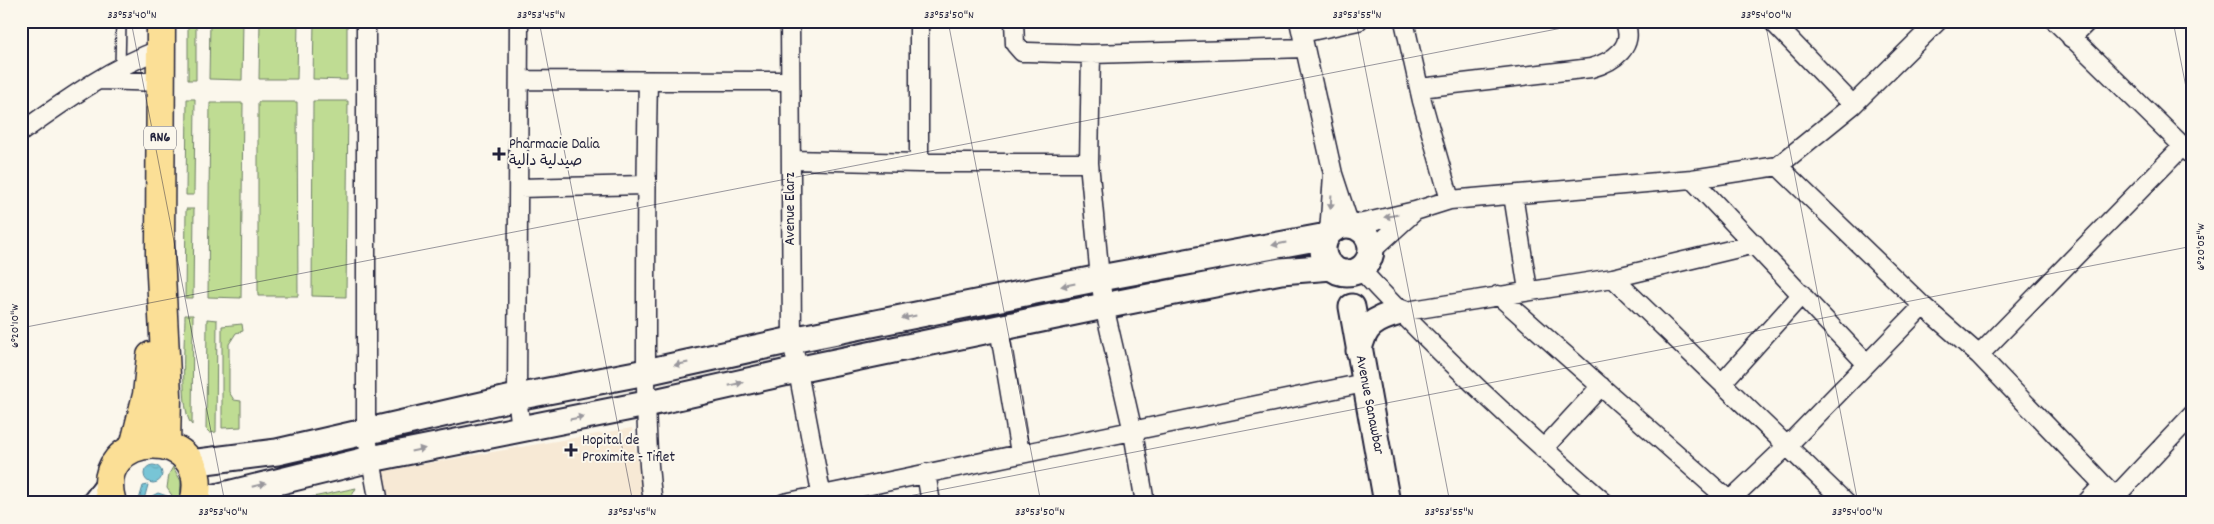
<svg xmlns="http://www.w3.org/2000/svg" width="2214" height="524" font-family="Dekko,'Playpen Sans Arabic',sans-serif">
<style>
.built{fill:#f7e9d5}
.green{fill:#bfdc93;stroke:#707f67}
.water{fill:url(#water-ripples);stroke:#568498}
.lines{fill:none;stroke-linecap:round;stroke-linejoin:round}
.lane-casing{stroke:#22223b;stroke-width:12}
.street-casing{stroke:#22223b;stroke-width:21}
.secondary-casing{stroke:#22223b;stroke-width:29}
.primary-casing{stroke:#22223b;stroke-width:31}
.lane{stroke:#fbf7ec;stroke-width:9}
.street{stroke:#fbf7ec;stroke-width:18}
.secondary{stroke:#fbf7ec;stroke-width:25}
.primary{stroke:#fbdf96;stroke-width:28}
.oneway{fill:#99979c}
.ticks{fill:none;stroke:#22223b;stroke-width:1;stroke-opacity:0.45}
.poi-dot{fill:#22223b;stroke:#fbf7ec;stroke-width:2}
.labels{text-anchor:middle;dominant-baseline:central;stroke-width:4;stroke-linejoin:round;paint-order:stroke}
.shield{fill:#fbf7ec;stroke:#636270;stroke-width:1}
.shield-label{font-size:14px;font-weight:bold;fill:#22223b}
.poi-label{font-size:15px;fill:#22223b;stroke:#fbf7ec;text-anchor:start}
.street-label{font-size:15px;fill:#22223b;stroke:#fbf7ec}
.neatline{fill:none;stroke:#22223b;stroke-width:2}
.ticks-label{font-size:12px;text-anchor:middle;fill:#22223b}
</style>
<defs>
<pattern id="water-ripples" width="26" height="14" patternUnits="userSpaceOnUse" patternTransform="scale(1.25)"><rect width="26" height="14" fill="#78c5d6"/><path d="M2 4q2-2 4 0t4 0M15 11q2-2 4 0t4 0" fill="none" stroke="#68a9b9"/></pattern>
</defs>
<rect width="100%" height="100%" fill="#fbf7ec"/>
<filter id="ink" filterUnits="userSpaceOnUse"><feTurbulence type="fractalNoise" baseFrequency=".02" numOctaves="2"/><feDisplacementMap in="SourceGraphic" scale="10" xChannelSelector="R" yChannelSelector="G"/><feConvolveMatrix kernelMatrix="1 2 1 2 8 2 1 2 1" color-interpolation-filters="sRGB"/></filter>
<g filter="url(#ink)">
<!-- built -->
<path class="built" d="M 632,428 L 645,503 L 388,503 L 382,471 Z"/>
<!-- green -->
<path class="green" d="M 188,21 L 196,21 L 196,80 L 188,80 Z
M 210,21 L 243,21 L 242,80 L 209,79 Z
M 260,21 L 298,21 L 297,79 L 259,79 Z
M 314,21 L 347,21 L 347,80 L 313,79 Z
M 187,99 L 195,99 L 194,195 L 186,195 Z
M 313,101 L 348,101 L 346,297 L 312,296 Z
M 258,102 L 297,102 L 298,296 L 258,296 Z
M 210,103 L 243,103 L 241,298 L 208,297 Z
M 186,209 L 194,209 L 193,298 L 185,298 Z
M 185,315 L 193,315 L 192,425 C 179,412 185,336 185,315 Z
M 207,319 L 217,320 L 216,432 L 210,433 L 206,429 Z
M 242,324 L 243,331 L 236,333 L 229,344 L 229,392 L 234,400 L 241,401 L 241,427 L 222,428 L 222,326 Z
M 173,467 L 181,481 L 180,499 L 173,497 L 167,488 L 169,474 Z
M 356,488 L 348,503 L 294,503 L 294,501 Z"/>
<!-- water -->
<path class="water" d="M144 474a9 9 0 1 1 18 0a9 9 0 1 1-18 0Z
M 148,485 L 143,503 L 138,503 L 143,486 Z
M 158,493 L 167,496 L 170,503 L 150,503 L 152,496 Z"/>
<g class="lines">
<!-- lane casing -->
<g class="lane-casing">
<path id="lane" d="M 120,68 L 121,21"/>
</g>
<!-- street casing -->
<g class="street-casing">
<path id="street" d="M 366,21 L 366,433 L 379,503
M 519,21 L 517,397 L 521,429
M 790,21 L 792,340 L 823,503
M 919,21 L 919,163
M 1014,21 L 1015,44 L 1022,52 L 1028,52 L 1091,54 L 1305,48
M 1299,21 L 1333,174
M 1404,21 L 1422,101 L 1450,200
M 1772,21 L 1853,105
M 2055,21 L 2193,156
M 1302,33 L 1358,21
M 2071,38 L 2088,21
M 1091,54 L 1089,163 L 1100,278 L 1104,306 L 1133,432 L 1145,503
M 100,80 L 161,82
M 519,80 L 789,81
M 648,81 C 646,164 646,246 646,328 C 646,387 645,445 653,503
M 1420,88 L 1591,68 C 1613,62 1637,46 1624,21
M 21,132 C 65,101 110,68 161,49
M 791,160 L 919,163 L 1089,163
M 1778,166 L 1923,306 L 1979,355 L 2121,503
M 1692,179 L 1866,363
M 519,188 L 645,185
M 1513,195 L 1528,290
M 1415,211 L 1450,200 L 1692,179 L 1778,166 L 1853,105 L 1938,21
M 1329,234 L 1333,174 L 1350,226 L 1415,211 L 1370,252
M 1360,269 C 1436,352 1520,429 1605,503
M 1613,278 L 1846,503
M 1498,295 L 1732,503
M 1400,312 L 1613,278 L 1755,244
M 999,328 L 1020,453
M 1979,355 L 2183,146
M 1722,383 L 1802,294
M 1543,449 L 1601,386
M 926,473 L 931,503
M 2115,497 L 2193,414
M 784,503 L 1364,383
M 1727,503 L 1787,446 L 1923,306
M 2086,503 L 2103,485"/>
</g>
<!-- secondary casing -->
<g class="secondary-casing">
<path id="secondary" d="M1323 249a24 24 0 1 1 48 0a24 24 0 1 1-48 0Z
M 1352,307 L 1387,503
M 1359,351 C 1363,325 1375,319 1400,312
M 190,463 L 277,452 L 517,397 L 646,372 L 792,340 L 1100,278 L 1327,236
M 195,502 L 371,459 L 646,404 L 797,370 L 1104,306 L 1281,271 L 1332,267
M 95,503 L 109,485"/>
</g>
<!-- primary casing -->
<g class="primary-casing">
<path id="primary" d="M 161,21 L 160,255 L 167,396 L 166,445
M 134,447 L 147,395 L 151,356
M 112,503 C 88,427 216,423 194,503"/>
</g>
<!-- lane -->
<use href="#lane" class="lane"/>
<!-- street -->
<use href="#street" class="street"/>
<!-- secondary -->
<use href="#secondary" class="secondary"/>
<!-- primary -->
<use href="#primary" class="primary"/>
</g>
<!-- one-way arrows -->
<defs><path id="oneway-solid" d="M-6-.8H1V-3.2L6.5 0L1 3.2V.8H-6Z" transform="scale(1.25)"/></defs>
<g class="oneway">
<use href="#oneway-solid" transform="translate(1331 202) rotate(93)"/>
<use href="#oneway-solid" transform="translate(1391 216) rotate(169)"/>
<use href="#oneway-solid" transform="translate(1279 244) rotate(169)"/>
<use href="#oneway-solid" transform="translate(1068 285) rotate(169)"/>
<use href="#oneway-solid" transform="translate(909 317) rotate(169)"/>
<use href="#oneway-solid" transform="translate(681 364) rotate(168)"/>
<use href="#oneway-solid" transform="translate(736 384) rotate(-13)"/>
<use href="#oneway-solid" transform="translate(577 418) rotate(-11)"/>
<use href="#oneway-solid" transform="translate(418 450) rotate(-12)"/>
<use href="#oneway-solid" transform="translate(259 485) rotate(-14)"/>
</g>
</g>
<!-- ticks -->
<path class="ticks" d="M 131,21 L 225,503M 539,21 L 633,503M 948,21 L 1041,503M 1356,21 L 1450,503M 1765,21 L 1858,503M 2173,21 L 2193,123M 21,328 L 1598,21M 873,503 L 2193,246"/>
<!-- markers -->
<g class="poi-dot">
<path d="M496.5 146.5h5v5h5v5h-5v5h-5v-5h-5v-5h5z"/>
<path d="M568.5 442.5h5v5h5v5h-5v5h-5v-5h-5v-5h5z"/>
</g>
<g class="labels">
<!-- shield labels -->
<rect class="shield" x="144" y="126.5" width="32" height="23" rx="4"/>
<g class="shield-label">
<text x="160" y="138">RN6</text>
</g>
<!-- poi labels -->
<g class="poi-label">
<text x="509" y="145">Pharmacie Dalia<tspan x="509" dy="17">صيدلية دالية</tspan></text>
<text x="582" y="441">Hopital de<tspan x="582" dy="17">Proximite - Tiflet</tspan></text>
</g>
<!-- street labels -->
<g class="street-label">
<text transform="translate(791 209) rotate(-90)">Avenue Elarz</text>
<text transform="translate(1369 405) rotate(79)">Avenue Sanawbar</text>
</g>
</g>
<!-- margin -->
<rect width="2214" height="524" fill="none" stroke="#fbf7ec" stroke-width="55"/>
<rect x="28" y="28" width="2158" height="468" class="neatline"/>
<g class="ticks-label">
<text x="132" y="18">33°53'40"N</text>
<text x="541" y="18">33°53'45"N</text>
<text x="949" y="18">33°53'50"N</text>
<text x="1357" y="18">33°53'55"N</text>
<text x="1766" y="18">33°54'00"N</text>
<text transform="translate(2200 247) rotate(-90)" y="4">6°20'05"W</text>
<text transform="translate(14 326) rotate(-90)" y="4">6°20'10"W</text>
<text x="223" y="515">33°53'40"N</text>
<text x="632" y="515">33°53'45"N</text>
<text x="1040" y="515">33°53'50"N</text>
<text x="1449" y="515">33°53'55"N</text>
<text x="1857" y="515">33°54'00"N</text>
</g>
</svg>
